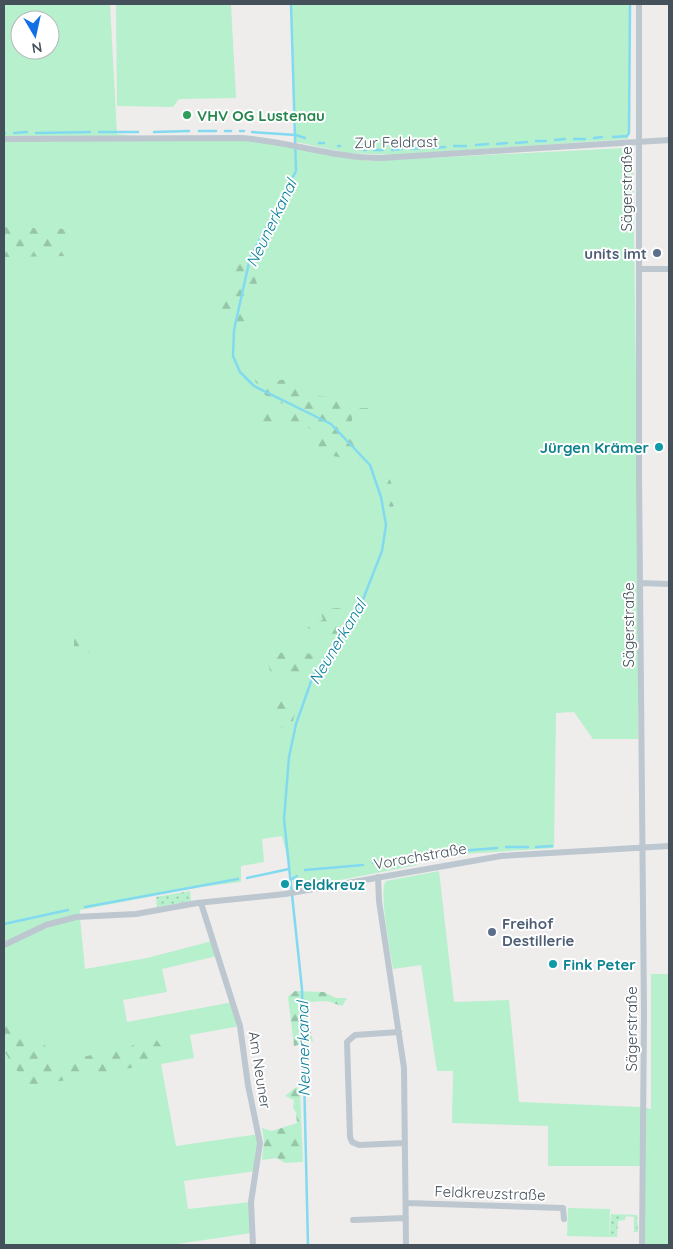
<svg xmlns="http://www.w3.org/2000/svg" width="673" height="1249" font-family="Quicksand,sans-serif">
<style>
.grass{fill:#b7f0cc;fill-rule:evenodd}
.forest{fill:url(#forest-firs)}
.park{fill:url(#park-dots)}
.lines{fill:none;stroke-linecap:round;stroke-linejoin:round}
.stream{stroke:#82daf0;stroke-width:2.5}
.minor{stroke:#bcc7d0;stroke-width:6}
.leisure-dot{fill:#2e9e5b;stroke:#fff;stroke-width:2}
.service-dot{fill:#5c6f8a;stroke:#fff;stroke-width:2}
.culture-dot{fill:#0f9aa8;stroke:#fff;stroke-width:2}
.labels{text-anchor:middle;dominant-baseline:central;stroke-width:4;stroke-linejoin:round;paint-order:stroke}
.leisure-label{font-size:15px;font-weight:bold;fill:#27864d;stroke:#fff;text-anchor:start}
.street-label{font-size:15px;fill:#44505a;stroke:#fff}
.service-label{font-size:15px;font-weight:bold;fill:#4e5e75;stroke:#fff;text-anchor:end}
.culture-label{font-size:15px;font-weight:bold;fill:#0d838f;stroke:#fff;text-anchor:start}
.water-label{font-size:16px;font-style:italic;fill:#067f9c;stroke:#fff}
</style>
<defs>
<pattern id="forest-firs" width="22" height="20" patternUnits="userSpaceOnUse" patternTransform="scale(1.25)"><rect width="22" height="20" fill="#b7f0cc"/><path d="M5 1l3.5 6h-7zM16 11l3.5 6h-7z" fill="#96c5a9"/></pattern>
<pattern id="park-dots" width="8" height="8" patternUnits="userSpaceOnUse" patternTransform="scale(1.25)"><rect width="8" height="8" fill="#b7f0cc"/><path d="M2 2h.1M6 6h.1" fill="none" stroke="#96c5a9" stroke-width="1.8" stroke-linecap="round"/></pattern>
</defs>
<rect width="100%" height="100%" fill="#efecec"/>
<!-- grass -->
<path class="grass" d="M 4,4 L 110,4 L 117,134 L 174,140 L 256,141 L 369,161 L 624,148 L 633,161 L 639,588 L 638,739 L 593,739 L 574,712 L 556,713 L 554,848 L 417,857 L 417,865 L 295,889 L 282,836 L 262,839 L 264,862 L 241,866 L 241,882 L 200,887 L 80,910 L 80,916 L 4,944 ZM 20,20 L 50,20 L 50,50 L 20,50 Z
M 116,4 L 231,4 L 236,98 L 179,99 L 173,107 L 117,106 Z
M 291,4 L 630,4 L 628,139 L 394,155 L 348,153 L 296,142 Z
M 439,871 L 454,1002 L 509,1000 L 519,1102 L 641,1107 L 651,1109 L 651,974 L 669,974 L 669,1245 L 644,1245 L 645,1166 L 548,1166 L 548,1126 L 452,1123 L 453,1071 L 437,1071 L 421,965 L 393,969 C 391,953 378,890 386,881 Z
M 80,918 L 85,969 L 147,958 L 212,941 L 217,956 L 162,969 L 167,992 L 123,1000 L 127,1022 L 233,1002 L 240,1026 L 190,1035 L 194,1058 L 161,1064 L 176,1146 L 259,1134 L 256,1171 L 184,1181 L 188,1209 L 251,1202 L 251,1233 L 171,1245 L 4,1245 L 4,945 L 46,925 Z
M 568,1208 L 610,1209 L 609,1237 L 567,1236 Z"/>
<!-- forest -->
<path class="forest" d="M 4,227 L 66,229 L 67,256 L 4,257 Z
M 260,245 L 268,247 L 270,253 C 264,263 252,271 257,284 L 252,290 L 244,292 L 244,318 L 251,324 L 242,332 L 224,315 L 218,304 L 222,296 L 234,290 L 233,283 L 229,276 L 230,266 L 240,255 L 247,259 Z
M 257,377 L 268,379 L 273,382 C 290,377 306,376 311,395 L 353,399 L 357,408 L 369,408 L 376,403 L 379,404 L 374,414 L 353,415 L 351,424 C 361,437 366,445 359,460 C 349,461 343,457 333,456 C 327,455 322,457 316,454 L 318,445 L 314,442 L 313,431 L 301,422 L 294,428 L 287,420 L 277,423 L 269,422 L 267,435 L 261,435 L 262,415 L 269,410 L 285,409 L 285,405 L 257,391 L 227,388 L 239,384 L 259,387 L 255,381 Z
M 379,472 L 387,474 L 399,499 L 397,505 L 391,507 C 383,502 377,482 379,472 Z
M 353,607 L 333,640 L 325,632 L 307,628 L 309,624 L 323,620 L 320,609 Z
M 74,634 L 98,638 L 96,653 L 74,651 Z
M 264,652 L 323,654 L 308,676 L 271,673 Z
M 268,697 L 299,697 L 291,729 C 271,727 274,722 264,707 Z
M 295,991 L 324,992 L 336,998 L 347,998 L 342,1006 L 327,1001 L 310,1002 L 306,1016 L 313,1041 L 294,1046 L 288,997 Z
M 10,1013 L 13,1020 L 11,1029 L 25,1044 L 37,1041 L 46,1046 L 53,1062 L 125,1049 L 153,1035 L 163,1049 L 152,1064 L 28,1087 L 4,1051 L 4,1014 Z
M 296,1087 L 300,1090 L 303,1162 L 285,1163 L 277,1158 L 262,1160 L 264,1141 L 262,1128 L 272,1131 L 297,1123 L 296,1112 L 293,1108 L 294,1100 L 285,1096 Z"/>
<!-- park -->
<path class="park" d="M 190,891 L 191,901 L 157,907 L 156,897 Z
M 611,1214 L 637,1215 L 638,1232 L 634,1232 L 634,1217 L 626,1216 L 625,1220 L 618,1221 L 617,1237 L 609,1237 Z"/>
<g class="lines">
<!-- stream -->
<path class="stream" d="M 291,4 L 296,171 L 250,258 L 234,330 L 233,356 L 240,372 L 254,386 L 331,424 L 370,465 L 381,497 L 386,525 L 382,551 L 362,602 L 313,676 L 296,724 L 289,757 L 284,819 L 302,989 L 308,1245
M 199,131 L 216,131
M 225,131 L 231,131
M 240,131 L 244,131
M 99,132 L 138,132
M 154,132 L 189,131
M 252,132 L 296,135 L 305,138
M 4,133 L 5,133
M 14,133 L 27,132
M 36,133 L 90,132
M 613,137 L 627,136 L 629,133 L 630,4
M 594,138 L 602,137
M 574,139 L 585,139
M 555,140 L 565,139
M 536,141 L 546,141
M 319,143 L 324,143
M 516,143 L 527,142
M 497,144 L 507,143
M 476,145 L 488,144
M 338,146 L 340,146
M 454,146 L 466,146
M 431,148 L 445,147
M 354,149 L 357,149
M 411,149 L 423,148
M 364,150 L 366,150
M 374,150 L 383,150
M 392,150 L 402,149
M 506,847 L 528,847
M 536,847 L 552,846
M 447,852 L 497,848
M 412,855 L 440,853
M 373,863 L 404,856
M 305,870 L 363,865
M 247,878 L 289,869
M 290,880 L 297,876
M 85,907 L 238,879
M 4,924 L 68,910"/>
<!-- minor -->
<path class="minor" d="M 639,4 L 639,475 L 644,1014 L 642,1245
M 4,139 L 241,138 C 288,141 333,158 381,158 L 669,140
M 639,269 L 669,269
M 640,583 L 669,584
M 378,877 L 379,901 L 404,1068 L 406,1245
M 201,903 L 240,1026 L 248,1085 L 260,1143 L 251,1202 L 253,1245
M 4,945 L 46,925 L 76,917 L 136,914 L 197,903 L 285,894 L 501,856 L 669,846
M 399,1032 L 355,1035 L 347,1042 L 350,1137 L 352,1142 L 359,1145 L 405,1143
M 406,1203 L 563,1208 L 564,1219
M 353,1220 L 406,1218"/>
</g>
<!-- markers -->
<circle class="leisure-dot" cx="187" cy="115" r="5"/>
<g class="service-dot">
<circle cx="657" cy="253" r="5"/>
<circle cx="492" cy="932" r="5"/>
</g>
<g class="culture-dot">
<circle cx="659" cy="447" r="5"/>
<circle cx="285" cy="884" r="5"/>
<circle cx="553" cy="964" r="5"/>
</g>
<g class="labels">
<!-- leisure labels -->
<g class="leisure-label">
<text x="197" y="115">VHV OG Lustenau</text>
</g>
<!-- street labels -->
<g class="street-label">
<text transform="translate(396 142) rotate(-1)">Zur Feldrast</text>
<text transform="translate(626 189) rotate(-90)">Sägerstraße</text>
<text transform="translate(628 625) rotate(-90)">Sägerstraße</text>
<text transform="translate(420 856) rotate(-10)">Vorachstraße</text>
<text transform="translate(631 1029) rotate(-90)">Sägerstraße</text>
<text transform="translate(260 1070) rotate(81)">Am Neuner</text>
<text transform="translate(490 1193) rotate(2)">Feldkreuzstraße</text>
</g>
<!-- service labels -->
<g class="service-label">
<text x="647" y="253">units imt</text>
<text x="502" y="923" text-anchor="start">Freihof<tspan x="502" dy="17">Destillerie</tspan></text>
</g>
<!-- culture labels -->
<g class="culture-label">
<text x="649" y="447" text-anchor="end">Jürgen Krämer</text>
<text x="295" y="884">Feldkreuz</text>
<text x="563" y="964">Fink Peter</text>
</g>
<!-- water labels -->
<g class="water-label">
<text transform="translate(271 223) rotate(-64)">Neunerkanal</text>
<text transform="translate(337 642) rotate(-59)">Neunerkanal</text>
<text transform="translate(303 1049) rotate(-91)">Neunerkanal</text>
</g>
</g>
<!-- border -->
<rect width="673" height="1249" fill="none" stroke="#44505a" stroke-width="10"/>
<!-- north arrow -->
<g transform="translate(35 35) rotate(171)"><circle r="24" fill="#ffffff" stroke="#b4b9bd"/>
<path d="M0-4L9 19L0 12L-9 19Z" fill="#1070e6"/>
<text y="-8" font-size="14" font-weight="bold" text-anchor="middle" fill="#44505a">N</text>
</g>
</svg>
